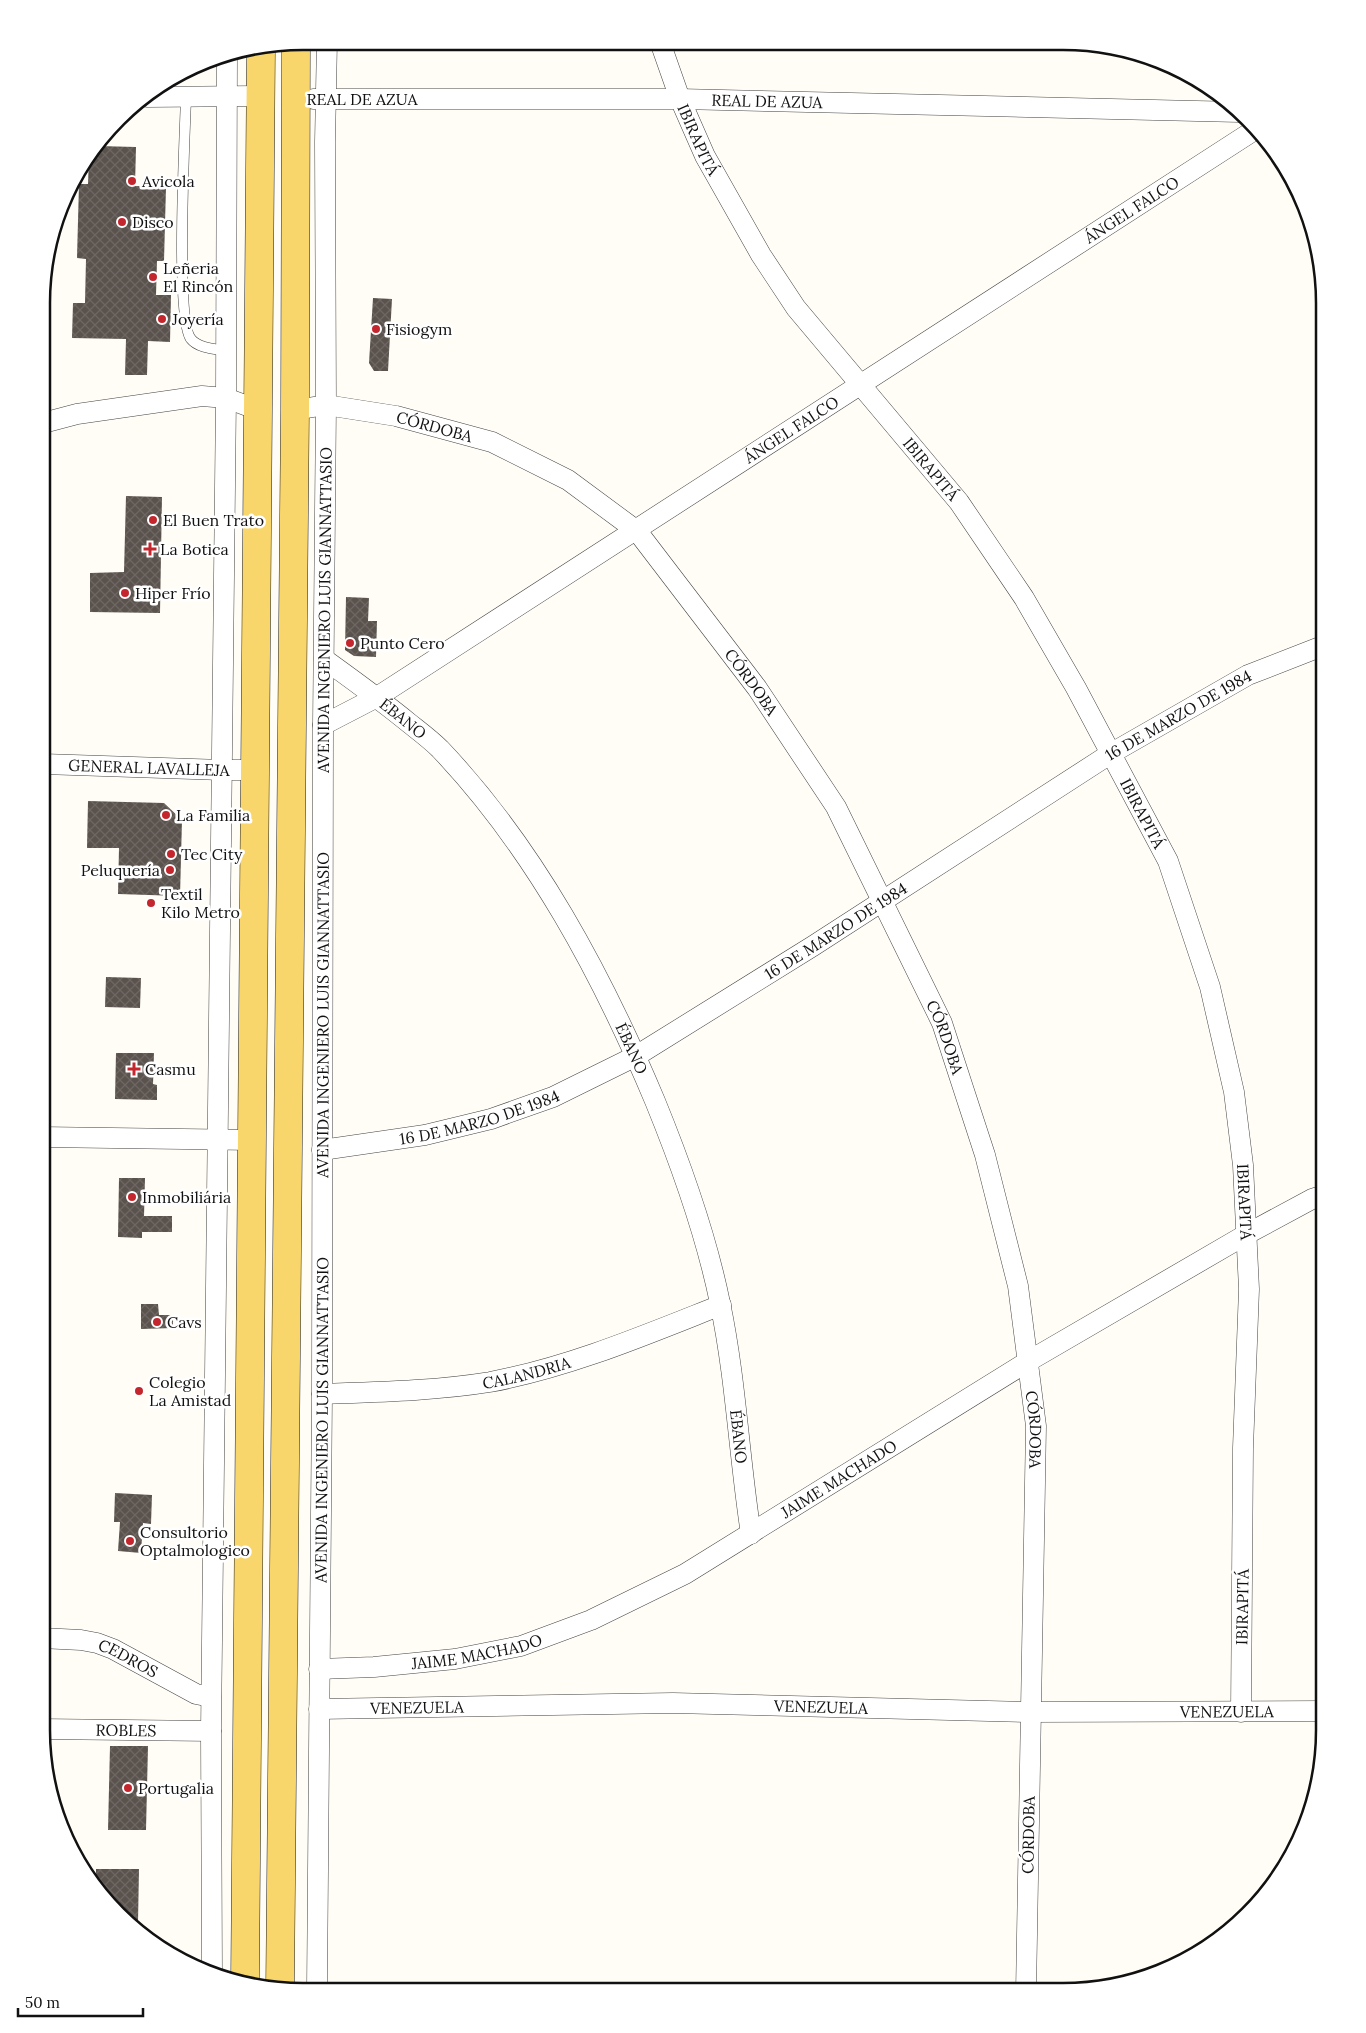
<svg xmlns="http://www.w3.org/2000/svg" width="1366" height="2033" font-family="Lora,serif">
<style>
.building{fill:url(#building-cross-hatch)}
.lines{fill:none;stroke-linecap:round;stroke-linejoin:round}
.service-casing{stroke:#444;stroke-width:11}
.minor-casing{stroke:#444;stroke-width:21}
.primary-casing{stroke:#222;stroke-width:29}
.service{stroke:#fff;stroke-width:10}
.minor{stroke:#fff;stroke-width:20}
.primary{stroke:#f9d66b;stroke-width:28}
.poi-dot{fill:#c4262e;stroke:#fff;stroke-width:2}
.labels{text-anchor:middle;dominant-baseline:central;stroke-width:5;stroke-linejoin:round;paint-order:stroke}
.street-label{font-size:16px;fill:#111;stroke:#fff}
.poi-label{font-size:16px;fill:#111;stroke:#fff;text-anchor:start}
.rim{fill:none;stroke:#111;stroke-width:2.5}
</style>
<defs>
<pattern id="building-cross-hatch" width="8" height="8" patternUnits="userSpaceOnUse" patternTransform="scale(1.25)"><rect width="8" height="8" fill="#5a524d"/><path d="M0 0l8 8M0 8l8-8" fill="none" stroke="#6d6662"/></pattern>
</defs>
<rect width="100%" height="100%" fill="#fffdf5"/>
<!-- building -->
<path class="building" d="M 98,146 L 136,147 L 135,186 L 166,187 L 164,261 L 157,261 L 156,295 L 171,295 L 170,342 L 148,341 L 147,375 L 125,375 L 126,339 L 72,338 L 73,303 L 85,303 L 86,259 L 77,258 L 79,184 L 88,184 L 89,157 Z
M 373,298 L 392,299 L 388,371 L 374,371 L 369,363 Z
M 126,496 L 162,497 L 160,613 L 90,612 L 90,573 L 124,572 Z
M 346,597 L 369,598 L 368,621 L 377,621 L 376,657 L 354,656 L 345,650 Z
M 88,801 L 164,803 L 182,820 L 180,896 L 118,894 L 119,848 L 87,848 Z
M 106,977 L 141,978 L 140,1008 L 105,1007 Z
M 116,1053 L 154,1053 L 153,1084 L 157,1085 L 157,1100 L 115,1099 Z
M 119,1178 L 145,1178 L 144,1216 L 172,1216 L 172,1232 L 142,1232 L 142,1238 L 118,1237 Z
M 141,1304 L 158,1304 L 159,1315 L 173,1315 L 173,1328 L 141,1329 Z
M 115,1493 L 152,1495 L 151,1524 L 143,1523 L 141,1553 L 118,1551 L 120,1522 L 114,1522 Z
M 110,1746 L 148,1746 L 146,1830 L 108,1830 Z
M 96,1869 L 139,1869 L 138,1922 L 128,1922 L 96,1890 Z"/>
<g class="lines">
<!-- service casing -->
<g class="service-casing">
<path id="service" d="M 186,97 C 185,133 175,320 191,339 C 198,348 215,349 226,351"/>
</g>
<!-- minor casing -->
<g class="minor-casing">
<g id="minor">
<path id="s1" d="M 660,42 L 680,99 L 705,156 L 761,255 L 796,308 L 959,502 L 1024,598 L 1076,688 L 1168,861 L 1210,987 L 1234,1092 L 1243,1165 L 1249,1289 L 1243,1448 L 1241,1712"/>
<path d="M 147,97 L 260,96"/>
<path id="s2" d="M 313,99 L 680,99 L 1239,112"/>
<path id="s3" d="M 295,410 L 326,405 L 396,416 L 492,442 L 568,480 L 637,531 L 757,688 L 836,807 L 942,1023 L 985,1155 L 1018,1286 L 1036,1426 L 1026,1992"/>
<path d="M 43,423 L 77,414 L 202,396 L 226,398 L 258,410"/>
<path id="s4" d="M 324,659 C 353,680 381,700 409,723 C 419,731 430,739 440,749 C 535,849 602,975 655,1101 C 682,1167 706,1234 720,1303 C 736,1379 739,1457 751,1534"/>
<path id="s5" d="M 323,725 L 377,697 L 1256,129"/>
<path id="s6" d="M 43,764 L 223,770 L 256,770"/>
<path d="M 42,1137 L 253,1140"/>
<path id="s7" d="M 322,1150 L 425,1135 L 491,1119 L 553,1097 L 636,1056 L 813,946 L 1110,754 L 1248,675 L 1325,645"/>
<path id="s8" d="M 322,1394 C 378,1392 434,1391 490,1382 C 570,1367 645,1335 721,1305"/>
<path id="s9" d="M 41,1638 L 81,1640 L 97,1643 L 113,1649 L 196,1694 L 211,1697"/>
<path id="s10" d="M 319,1669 L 374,1667 L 455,1659 L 521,1646 L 591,1620 L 685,1574 L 1027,1362 L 1247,1234 L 1312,1199 L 1324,1195"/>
<path id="s11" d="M 319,1709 L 673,1703 L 1030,1712 L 1324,1711"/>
<path id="s12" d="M 41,1729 L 211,1731"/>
<path d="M 212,1974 L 211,1731 L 226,398 L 227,54"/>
<path id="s13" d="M 317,1990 L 322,1394 L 323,725 L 326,405 L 325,142 L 327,41"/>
</g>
</g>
<!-- primary casing -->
<g class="primary-casing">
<path id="primary" d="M 245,1983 L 261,48
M 280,1990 L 295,410 L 296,42"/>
</g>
<!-- service -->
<use href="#service" class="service"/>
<!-- minor -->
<use href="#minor" class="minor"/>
<!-- primary -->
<use href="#primary" class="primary"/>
</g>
<!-- markers -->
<g class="poi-dot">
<circle cx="132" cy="181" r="5"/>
<circle cx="122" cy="222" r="5"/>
<circle cx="153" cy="277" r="5"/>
<circle cx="162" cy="319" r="5"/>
<circle cx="376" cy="329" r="5"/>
<circle cx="153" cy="520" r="5"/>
<path d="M147.5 541.5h5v5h5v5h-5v5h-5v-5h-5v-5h5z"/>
<circle cx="125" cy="593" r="5"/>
<circle cx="350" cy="643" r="5"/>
<circle cx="166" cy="815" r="5"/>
<circle cx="171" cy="854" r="5"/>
<circle cx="170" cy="870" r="5"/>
<circle cx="151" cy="903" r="5"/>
<path d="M131.5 1061.5h5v5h5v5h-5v5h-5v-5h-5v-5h5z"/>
<circle cx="132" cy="1197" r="5"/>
<circle cx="157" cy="1322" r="5"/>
<circle cx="139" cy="1391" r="5"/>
<circle cx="130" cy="1541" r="5"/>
<circle cx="128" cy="1788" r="5"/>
</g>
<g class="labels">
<!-- street labels -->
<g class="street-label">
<text x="362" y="99">REAL DE AZUA</text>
<text stroke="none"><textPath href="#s2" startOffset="454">REAL DE AZUA</textPath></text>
<text stroke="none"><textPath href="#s1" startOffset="105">IBIRAPITÁ</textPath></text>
<text stroke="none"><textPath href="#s5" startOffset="959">ÁNGEL FALCO</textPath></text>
<text stroke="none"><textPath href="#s3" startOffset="142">CÓRDOBA</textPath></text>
<text stroke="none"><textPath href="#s5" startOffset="554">ÁNGEL FALCO</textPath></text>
<text stroke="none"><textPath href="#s1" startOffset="510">IBIRAPITÁ</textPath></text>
<text stroke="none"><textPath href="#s13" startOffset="1380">AVENIDA INGENIERO LUIS GIANNATTASIO</textPath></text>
<text stroke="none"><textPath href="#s3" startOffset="562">CÓRDOBA</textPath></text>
<text stroke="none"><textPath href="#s7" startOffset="971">16 DE MARZO DE 1984</textPath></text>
<text stroke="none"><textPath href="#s4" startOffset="99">ÉBANO</textPath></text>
<text stroke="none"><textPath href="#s6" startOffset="106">GENERAL LAVALLEJA</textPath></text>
<text stroke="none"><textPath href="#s1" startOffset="915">IBIRAPITÁ</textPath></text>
<text stroke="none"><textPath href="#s7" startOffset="566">16 DE MARZO DE 1984</textPath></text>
<text stroke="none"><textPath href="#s13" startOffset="975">AVENIDA INGENIERO LUIS GIANNATTASIO</textPath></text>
<text stroke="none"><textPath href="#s3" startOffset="968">CÓRDOBA</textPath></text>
<text stroke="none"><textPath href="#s4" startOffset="504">ÉBANO</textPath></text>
<text stroke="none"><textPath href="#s7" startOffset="161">16 DE MARZO DE 1984</textPath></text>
<text stroke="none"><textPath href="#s1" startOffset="1320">IBIRAPITÁ</textPath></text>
<text stroke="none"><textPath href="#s8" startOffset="206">CALANDRIA</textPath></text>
<text stroke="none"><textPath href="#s13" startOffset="570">AVENIDA INGENIERO LUIS GIANNATTASIO</textPath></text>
<text stroke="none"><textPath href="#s3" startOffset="1372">CÓRDOBA</textPath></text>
<text stroke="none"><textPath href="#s4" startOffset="909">ÉBANO</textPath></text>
<text stroke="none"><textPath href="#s10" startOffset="564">JAIME MACHADO</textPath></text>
<text transform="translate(1242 1607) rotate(-89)">IBIRAPITÁ</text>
<text stroke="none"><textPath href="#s10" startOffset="159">JAIME MACHADO</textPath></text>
<text stroke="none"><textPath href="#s9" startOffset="91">CEDROS</textPath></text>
<text stroke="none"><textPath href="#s11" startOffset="502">VENEZUELA</textPath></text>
<text stroke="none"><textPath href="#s11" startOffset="98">VENEZUELA</textPath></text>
<text stroke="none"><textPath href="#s11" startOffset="908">VENEZUELA</textPath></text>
<text stroke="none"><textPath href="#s12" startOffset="85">ROBLES</textPath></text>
<text transform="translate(1028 1835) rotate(-89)">CÓRDOBA</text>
</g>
<!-- poi labels -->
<g class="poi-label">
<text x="142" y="181">Avicola</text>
<text x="132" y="222">Disco</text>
<text x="163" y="268">Leñeria<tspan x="163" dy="18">El Rincón</tspan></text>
<text x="172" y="319">Joyería</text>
<text x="386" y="329">Fisiogym</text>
<text x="163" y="520">El Buen Trato</text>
<text x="160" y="549">La Botica</text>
<text x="135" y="593">Hiper Frío</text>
<text x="360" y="643">Punto Cero</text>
<text x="176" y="815">La Familia</text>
<text x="181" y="854">Tec City</text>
<text x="160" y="870" text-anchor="end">Peluquería</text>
<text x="161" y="894">Textil<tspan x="161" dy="18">Kilo Metro</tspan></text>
<text x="145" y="1069">Casmu</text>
<text x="142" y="1197">Inmobiliária</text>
<text x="167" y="1322">Cavs</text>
<text x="149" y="1382">Colegio<tspan x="149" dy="18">La Amistad</tspan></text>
<text x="140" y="1532">Consultorio<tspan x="140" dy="18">Optalmologico</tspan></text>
<text x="138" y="1788">Portugalia</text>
</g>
</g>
<!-- crop -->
<path d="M0 0H1366V2033H0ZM303 50H1063A253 253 0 0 1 1316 303V1730A253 253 0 0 1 1063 1983H303A253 253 0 0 1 50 1730V303A253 253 0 0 1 303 50Z" fill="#fff" fill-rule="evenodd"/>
<path class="rim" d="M303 50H1063A253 253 0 0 1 1316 303V1730A253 253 0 0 1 1063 1983H303A253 253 0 0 1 50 1730V303A253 253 0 0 1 303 50Z"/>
<!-- scale -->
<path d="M18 2008v8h125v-8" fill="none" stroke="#111111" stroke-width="2.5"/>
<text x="25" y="2008" font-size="15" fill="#111111" stroke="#ffffff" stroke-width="4" paint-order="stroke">50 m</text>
</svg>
